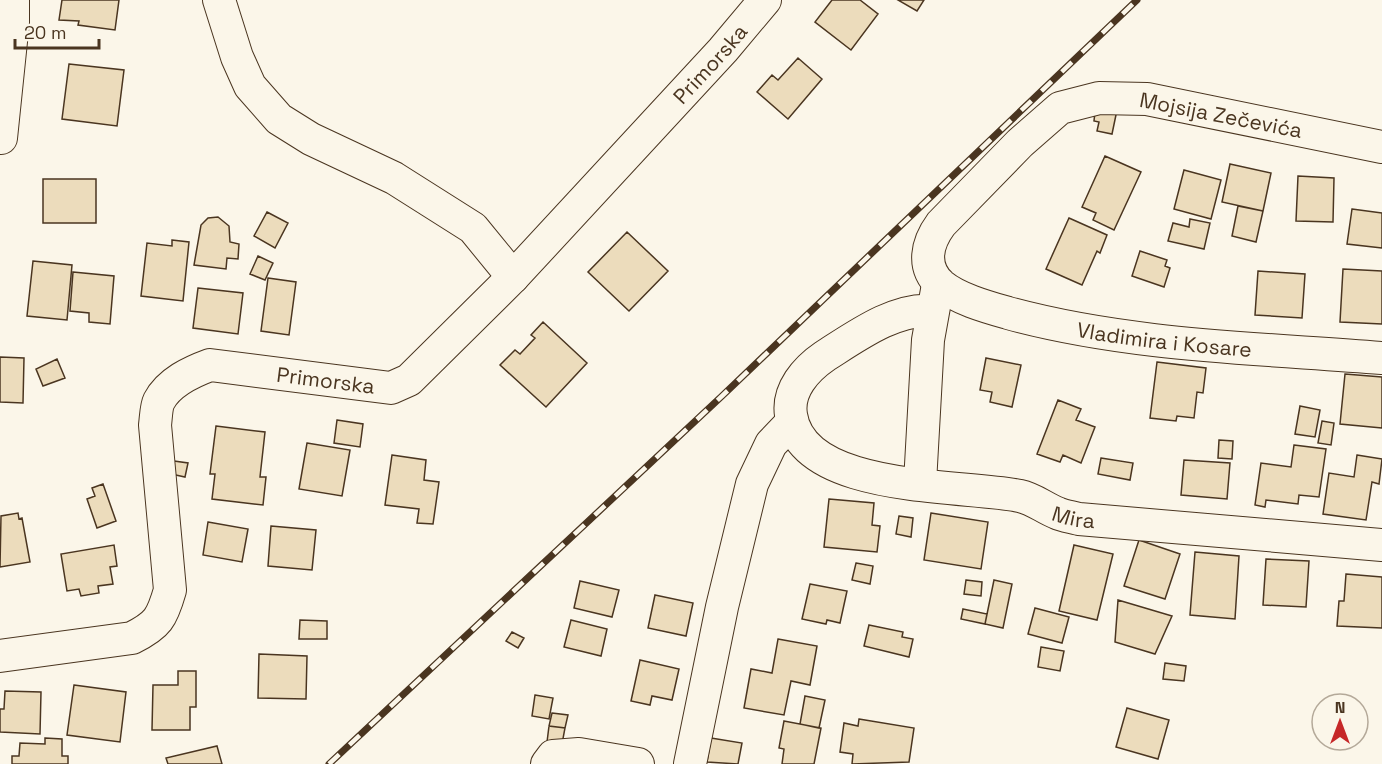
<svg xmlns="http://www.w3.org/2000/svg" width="1382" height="764" font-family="'Space Grotesk',sans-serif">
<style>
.building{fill:#ecdcbc;stroke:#4a3520;stroke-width:1.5}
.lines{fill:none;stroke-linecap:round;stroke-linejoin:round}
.minor-casing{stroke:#4a3520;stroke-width:34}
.minor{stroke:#fbf6e9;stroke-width:32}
.rail-casing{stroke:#4a3520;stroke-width:7}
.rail{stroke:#fbf6e9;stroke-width:4.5;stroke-dasharray:14;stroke-linecap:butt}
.labels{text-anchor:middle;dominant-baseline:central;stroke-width:4.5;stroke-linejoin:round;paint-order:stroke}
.street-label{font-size:21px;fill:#4a3520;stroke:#fbf6e9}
</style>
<rect width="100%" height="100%" fill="#fbf6e9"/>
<!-- building -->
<path class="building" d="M 62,0 L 119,0 L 115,30 L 78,25 L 79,21 L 59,20 Z
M 832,0 L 860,0 L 878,14 L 851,50 L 815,22 Z
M 898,0 L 924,0 L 917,11 Z
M 798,58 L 822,79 L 788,119 L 757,92 L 772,75 L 778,80 Z
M 69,64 L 124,70 L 117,126 L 62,119 Z
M 1117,110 L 1112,134 L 1097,131 L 1099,122 L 1094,121 L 1095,112 Z
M 1105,156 L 1141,172 L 1114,230 L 1093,220 L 1096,213 L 1082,207 Z
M 1230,164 L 1271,173 L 1263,211 L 1222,202 Z
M 1184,170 L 1221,180 L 1211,219 L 1174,209 Z
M 1298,176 L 1334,178 L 1333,222 L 1296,221 Z
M 43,179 L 96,179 L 96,223 L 43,223 Z
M 1238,206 L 1263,211 L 1256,242 L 1232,236 Z
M 1352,209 L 1382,213 L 1382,248 L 1347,244 Z
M 267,212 L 288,223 L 275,248 L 254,236 Z
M 218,217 L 229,226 L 230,242 L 239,244 L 238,259 L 227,258 L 226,269 L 194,265 L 201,225 L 208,218 Z
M 1069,218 L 1107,235 L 1100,253 L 1097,251 L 1082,285 L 1046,269 Z
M 1190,219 L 1210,223 L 1204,249 L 1168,241 L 1173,223 L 1189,227 Z
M 627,232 L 668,271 L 629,311 L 588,272 Z
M 172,240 L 189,242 L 183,301 L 141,296 L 147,243 L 172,246 Z
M 1140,251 L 1167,260 L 1165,266 L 1170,268 L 1164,287 L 1132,276 Z
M 258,256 L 273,263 L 265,280 L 250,274 Z
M 33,261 L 72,265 L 67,320 L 27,316 Z
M 1343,269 L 1382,271 L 1382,324 L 1340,322 Z
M 1258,271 L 1305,274 L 1302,318 L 1255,315 Z
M 73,272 L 114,276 L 110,324 L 89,322 L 89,313 L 70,311 Z
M 268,278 L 296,282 L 289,335 L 261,331 Z
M 198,288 L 243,293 L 238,334 L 193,328 Z
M 543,322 L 587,363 L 546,407 L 500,365 L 515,350 L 520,354 L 535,338 L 531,335 Z
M 0,357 L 24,358 L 23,403 L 0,402 Z
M 986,358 L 1021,365 L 1012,407 L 990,402 L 992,392 L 980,390 Z
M 57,359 L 65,378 L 43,386 L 36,369 Z
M 1157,362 L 1206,368 L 1203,393 L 1197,392 L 1194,418 L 1177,416 L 1176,421 L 1150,418 Z
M 1345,374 L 1382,377 L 1382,428 L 1340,424 Z
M 1058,400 L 1081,409 L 1076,420 L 1095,427 L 1081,463 L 1063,455 L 1060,462 L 1037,454 Z
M 1300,406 L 1320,410 L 1315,437 L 1295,434 Z
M 337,420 L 363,424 L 360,447 L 334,443 Z
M 1322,421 L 1334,423 L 1331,445 L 1318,443 Z
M 216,426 L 265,432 L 260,477 L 266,477 L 263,505 L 212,499 L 215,474 L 210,474 Z
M 1219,440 L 1233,441 L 1232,459 L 1218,458 Z
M 307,443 L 350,450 L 342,496 L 299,489 Z
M 1294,445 L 1326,449 L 1319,497 L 1299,495 L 1298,504 L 1266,500 L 1265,507 L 1255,505 L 1261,463 L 1291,467 Z
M 392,455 L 426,460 L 424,480 L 439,482 L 433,524 L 417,523 L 419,509 L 385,505 Z
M 1357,455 L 1382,459 L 1379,484 L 1372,482 L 1366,520 L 1323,514 L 1329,473 L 1354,477 Z
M 1101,458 L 1133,463 L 1130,480 L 1098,474 Z
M 1184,460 L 1230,463 L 1227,499 L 1181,495 Z
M 174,461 L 188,463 L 185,477 L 171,474 Z
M 103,484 L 116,521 L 97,528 L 87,499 L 95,496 L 92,488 Z
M 829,499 L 874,503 L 872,525 L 880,526 L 877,552 L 824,547 Z
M 18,513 L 19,519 L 22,518 L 30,562 L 0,567 L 1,516 Z
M 931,513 L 988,522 L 981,569 L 924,560 Z
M 899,516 L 913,518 L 911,537 L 896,534 Z
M 208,522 L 248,529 L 242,562 L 203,555 Z
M 271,526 L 316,530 L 312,570 L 268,566 Z
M 1139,540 L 1180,554 L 1165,599 L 1124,586 Z
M 114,545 L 117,566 L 110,567 L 113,584 L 98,586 L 99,593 L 81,596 L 79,589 L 67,591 L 61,554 Z
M 1074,545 L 1113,554 L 1097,620 L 1059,611 Z
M 1195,552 L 1239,556 L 1235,619 L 1190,615 Z
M 1266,559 L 1309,561 L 1306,607 L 1263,605 Z
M 856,563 L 873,566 L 870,584 L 852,580 Z
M 1346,574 L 1382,577 L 1382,628 L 1337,626 L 1339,601 L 1344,601 Z
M 966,580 L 982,582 L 981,596 L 964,594 Z
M 994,580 L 1012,584 L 1003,628 L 985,624 Z
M 580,581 L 619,590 L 612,617 L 574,608 Z
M 810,584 L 847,591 L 840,623 L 827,620 L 826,624 L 802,619 Z
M 655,595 L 693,603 L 686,636 L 648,628 Z
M 1118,600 L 1172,616 L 1155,654 L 1115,642 Z
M 1035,608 L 1069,617 L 1062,643 L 1028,634 Z
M 963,609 L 987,614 L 985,624 L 961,619 Z
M 300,620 L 327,621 L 327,639 L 299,639 Z
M 571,620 L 607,629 L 601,656 L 564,647 Z
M 869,625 L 903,632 L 902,637 L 913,639 L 909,657 L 864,646 Z
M 512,632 L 524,638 L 518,648 L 506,641 Z
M 778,639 L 817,646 L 810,685 L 791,681 L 784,715 L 744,708 L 751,669 L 772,673 Z
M 1041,647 L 1064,651 L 1060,671 L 1038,667 Z
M 259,654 L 307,656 L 306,699 L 258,698 Z
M 640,660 L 679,669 L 672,700 L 652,696 L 650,705 L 631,701 Z
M 1165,663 L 1186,666 L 1184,681 L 1163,679 Z
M 178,671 L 196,671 L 196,707 L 190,707 L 190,730 L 152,730 L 153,685 L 178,685 Z
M 74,685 L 126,692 L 120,742 L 67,735 Z
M 5,691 L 41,692 L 40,734 L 0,732 L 0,709 L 4,709 Z
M 535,695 L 553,698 L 549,719 L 532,716 Z
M 805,696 L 825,700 L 819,728 L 800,724 Z
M 1127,708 L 1169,720 L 1158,759 L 1116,747 Z
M 552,713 L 568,715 L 565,728 L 549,726 Z
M 859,719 L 914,728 L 909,762 L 852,764 L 853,754 L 840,752 L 844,723 L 858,726 Z
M 784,721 L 821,728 L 814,764 L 782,764 L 784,749 L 779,748 Z
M 549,726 L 565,728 L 562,744 L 547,742 Z
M 45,738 L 62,739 L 62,756 L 68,756 L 68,764 L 12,764 L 12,756 L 19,756 L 20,743 L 45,744 Z
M 711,738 L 742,743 L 738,764 L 707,762 Z
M 217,746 L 222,764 L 168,764 L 166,758 Z"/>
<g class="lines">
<!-- minor casing -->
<g class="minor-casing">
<g id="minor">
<path d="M 219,0 L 237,57 L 250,86 L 279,119 L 311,139 L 394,178 L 473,228 L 513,277"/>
<path d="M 1,138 L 13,22 L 13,0"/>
<path id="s1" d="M 1382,147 L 1147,99 L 1099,98 L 1060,108 L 1020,143 L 941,224 C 927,243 921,267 941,285 C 958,299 987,307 1008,313 C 1129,346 1258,348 1382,358"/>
<path id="s2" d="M 932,311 C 896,307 855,337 825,356 C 806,369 787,390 791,415 C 802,493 961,484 1020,496 C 1034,499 1044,508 1057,513 C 1063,516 1072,517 1079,519 L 1382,545"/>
<path d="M 920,483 L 928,340 L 937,290"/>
<path id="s3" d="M 0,656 L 132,638 C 158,625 162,618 170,590 L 155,425 C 156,418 156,407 159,401 C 169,382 191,372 210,365 L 391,388 L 409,380 L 513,277 L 723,50 L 765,0"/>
<path d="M 547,764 L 553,756 L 579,754 L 638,764"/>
<path d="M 690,764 L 722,607 L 752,484 L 771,444 L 792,422"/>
</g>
</g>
<!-- minor -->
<use href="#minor" class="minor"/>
<!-- rail casing -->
<g class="rail-casing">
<path id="rail" d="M 329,764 L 722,396 L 1137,0"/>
</g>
<!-- rail -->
<use href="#rail" class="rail"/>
</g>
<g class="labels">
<!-- street labels -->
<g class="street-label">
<text stroke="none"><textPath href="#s3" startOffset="1090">Primorska</textPath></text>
<text transform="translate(1221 115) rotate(11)">Mojsija Zečevića</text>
<text stroke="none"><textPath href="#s1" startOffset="794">Vladimira i Kosare</textPath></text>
<text stroke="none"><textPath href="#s3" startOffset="568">Primorska</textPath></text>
<text stroke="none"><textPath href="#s2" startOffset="506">Mira</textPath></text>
</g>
</g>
<!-- north arrow -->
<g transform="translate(1340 722)"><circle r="28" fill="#fbf6e9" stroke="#b4a999" stroke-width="1.5"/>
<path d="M0-4.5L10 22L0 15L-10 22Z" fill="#c62828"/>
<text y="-9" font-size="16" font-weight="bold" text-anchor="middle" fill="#4a3520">N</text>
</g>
<!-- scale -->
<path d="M15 39v9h84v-9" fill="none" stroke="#4a3520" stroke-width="3"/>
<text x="24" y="39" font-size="18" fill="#4a3520" stroke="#fbf6e9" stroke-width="4.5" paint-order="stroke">20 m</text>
</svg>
